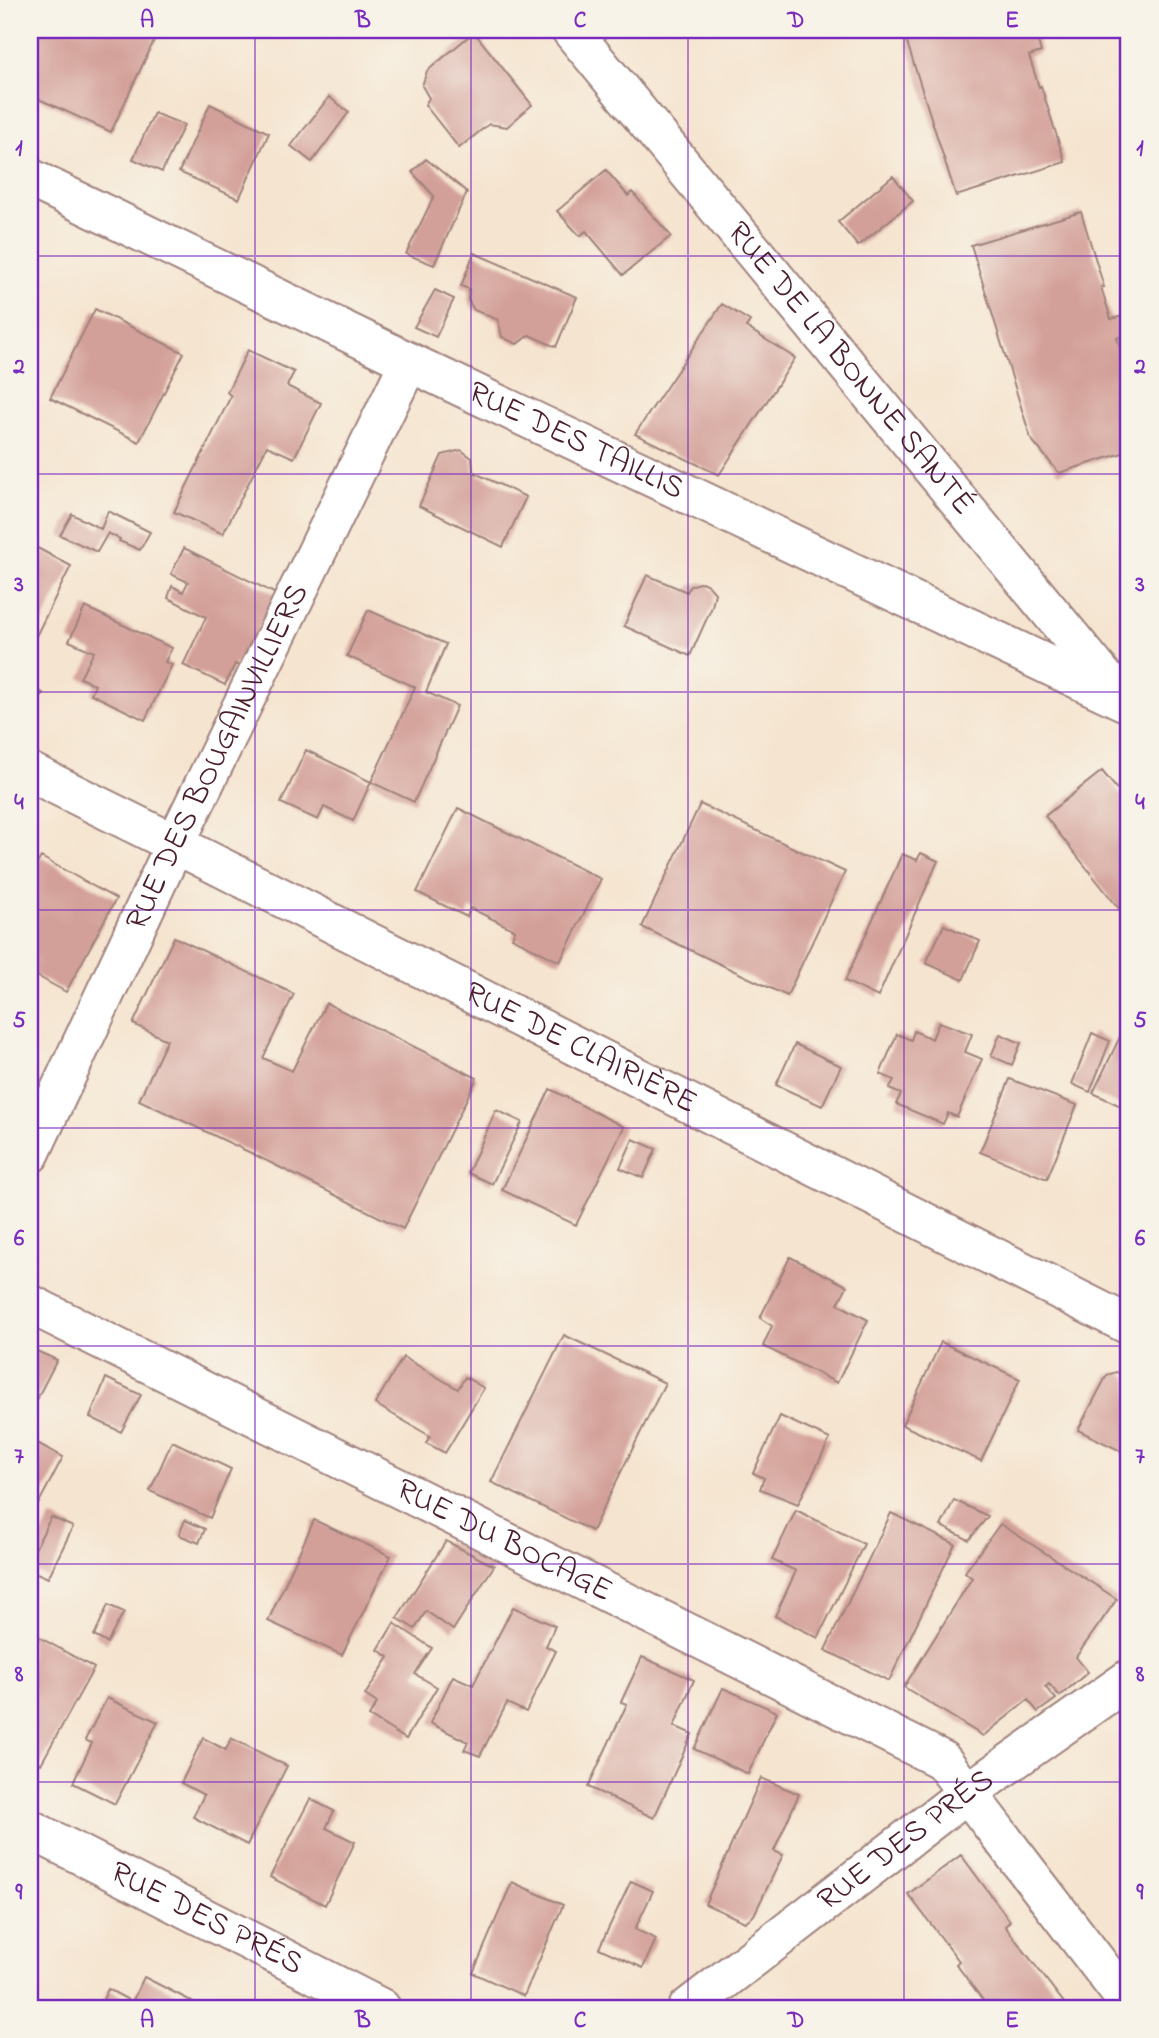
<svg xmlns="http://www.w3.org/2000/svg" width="1159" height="2038" font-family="'Indie Flower',sans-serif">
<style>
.building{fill:#d3a099}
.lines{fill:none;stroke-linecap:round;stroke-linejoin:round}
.street-casing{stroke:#a0827d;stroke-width:42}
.secondary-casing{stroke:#a0827d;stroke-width:42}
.street{stroke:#fff;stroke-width:38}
.secondary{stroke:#fff;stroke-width:38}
.grid{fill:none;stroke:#7b2cbf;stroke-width:2;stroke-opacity:0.55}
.labels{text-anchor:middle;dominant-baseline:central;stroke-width:5;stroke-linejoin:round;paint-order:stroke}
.street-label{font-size:32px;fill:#4a1f2b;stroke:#f7f3e8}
.neatline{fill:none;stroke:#7b2cbf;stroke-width:2.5}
.grid-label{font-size:23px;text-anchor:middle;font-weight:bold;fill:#7b2cbf}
</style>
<rect width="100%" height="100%" fill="#f7f3e8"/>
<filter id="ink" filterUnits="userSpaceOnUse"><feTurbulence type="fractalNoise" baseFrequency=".0143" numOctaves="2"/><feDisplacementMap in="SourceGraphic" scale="14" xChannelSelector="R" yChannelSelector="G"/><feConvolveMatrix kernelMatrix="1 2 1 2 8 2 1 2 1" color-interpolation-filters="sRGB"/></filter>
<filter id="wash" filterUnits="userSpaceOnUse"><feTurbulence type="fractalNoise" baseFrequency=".00686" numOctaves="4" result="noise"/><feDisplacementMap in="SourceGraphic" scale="28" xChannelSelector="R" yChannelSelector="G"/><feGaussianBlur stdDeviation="1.57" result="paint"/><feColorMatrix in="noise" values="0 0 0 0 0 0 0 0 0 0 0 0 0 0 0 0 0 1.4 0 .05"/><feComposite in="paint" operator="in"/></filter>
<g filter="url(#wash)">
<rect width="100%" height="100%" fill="#f5e4cf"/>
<g id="blocks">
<!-- building -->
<path class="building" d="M 39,30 L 159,30 L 111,132 L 30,95 L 30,49 Z
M 903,30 L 1021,30 L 1023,37 L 1036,34 L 1041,52 L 1029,56 L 1039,87 L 1041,86 L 1065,162 L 956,196 Z
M 474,32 L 532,105 L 507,127 L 489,124 L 459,148 L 425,105 L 429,98 L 422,86 L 427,71 Z
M 329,97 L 349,112 L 312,162 L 291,146 Z
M 210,104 L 269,133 L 239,199 L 179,172 Z
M 154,113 L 184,125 L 162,172 L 133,159 Z
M 426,159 L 467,192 L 434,265 L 406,254 L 434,196 L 412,172 Z
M 606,170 L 628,196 L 632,192 L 671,236 L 623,275 L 586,231 L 580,236 L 557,211 Z
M 893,176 L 913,201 L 858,246 L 838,222 Z
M 1081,212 L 1104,287 L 1101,287 L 1111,319 L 1123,316 L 1129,333 L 1117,338 L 1127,370 L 1129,369 L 1129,451 L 1059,473 L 1031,439 L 971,245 Z
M 30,243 L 37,246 L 30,263 L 36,265 L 30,279 Z
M 474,253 L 577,297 L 556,347 L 529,335 L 517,344 L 502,337 L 498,320 L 474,310 L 468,300 L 469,289 L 461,286 Z
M 435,290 L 454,299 L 436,337 L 414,327 Z
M 722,304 L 750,321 L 746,327 L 795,358 L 719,475 L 635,434 Z
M 95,309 L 184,353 L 139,442 L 50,398 Z
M 248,350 L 294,372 L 287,386 L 321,403 L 294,458 L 267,446 L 223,534 L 174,512 L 231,396 L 227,392 Z
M 461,450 L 472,458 L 473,472 L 526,497 L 503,547 L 419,506 L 442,455 Z
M 108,511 L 150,532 L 140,550 L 119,541 L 120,539 L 108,533 L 97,552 L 60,535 L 72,514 L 101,529 Z
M 30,544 L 71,566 L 30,648 Z
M 184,548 L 276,594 L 240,667 L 235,664 L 225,685 L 183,665 L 206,617 L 168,598 L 172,586 L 183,592 L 188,582 L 171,574 Z
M 647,575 L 687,592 L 690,586 L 702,582 L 708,585 L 715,593 L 712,607 L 690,656 L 624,626 Z
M 85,607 L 172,648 L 165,662 L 172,665 L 145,720 L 91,694 L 95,685 L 80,678 L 94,652 L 69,641 Z
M 368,610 L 446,644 L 426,692 L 457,706 L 414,802 L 371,782 L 415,687 L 347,656 Z
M 30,687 L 43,693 L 30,719 Z
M 306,750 L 371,782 L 353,821 L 324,807 L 318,820 L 281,803 Z
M 1102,771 L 1129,804 L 1129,921 L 1045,816 Z
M 700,804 L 845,872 L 787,996 L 642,927 Z
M 458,808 L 601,879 L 560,962 L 512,938 L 515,930 L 470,908 L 467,917 L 417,892 Z
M 921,853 L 938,861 L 878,997 L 845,981 L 902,854 L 917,860 Z
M 41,857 L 116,899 L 66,992 L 30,972 L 30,876 Z
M 944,925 L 980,941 L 963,980 L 926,963 Z
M 174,937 L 294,994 L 263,1058 L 292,1071 L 326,1003 L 477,1078 L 403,1229 L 251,1153 L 139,1100 L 167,1040 L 133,1024 Z
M 1129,1018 L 1129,1110 L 1093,1093 Z
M 939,1022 L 972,1034 L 965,1052 L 982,1059 L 957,1117 L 948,1113 L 943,1124 L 896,1104 L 901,1094 L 889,1089 L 894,1080 L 880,1074 L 897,1034 L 911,1040 L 914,1031 L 932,1039 Z
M 1092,1033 L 1110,1041 L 1090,1092 L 1072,1084 Z
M 1000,1034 L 1021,1043 L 1012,1065 L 991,1056 Z
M 795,1044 L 841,1066 L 822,1106 L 776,1085 Z
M 1010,1079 L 1077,1105 L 1047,1179 L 980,1152 Z
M 550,1089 L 624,1127 L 576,1225 L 502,1190 Z
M 496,1110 L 522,1122 L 492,1184 L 468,1173 Z
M 633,1139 L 656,1149 L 643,1178 L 620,1168 Z
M 790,1257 L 847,1286 L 838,1304 L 868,1320 L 837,1383 L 763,1346 L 772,1326 L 760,1318 Z
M 564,1335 L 665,1383 L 592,1531 L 491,1482 Z
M 941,1342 L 1020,1379 L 981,1461 L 902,1425 Z
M 30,1348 L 57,1360 L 30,1412 Z
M 403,1357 L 458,1389 L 465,1377 L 484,1388 L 445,1453 L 426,1443 L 430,1436 L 375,1404 Z
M 1116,1372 L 1125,1375 L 1129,1381 L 1129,1455 L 1078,1430 L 1107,1375 Z
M 106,1378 L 141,1395 L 121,1432 L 90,1417 Z
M 780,1416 L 830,1439 L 798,1504 L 760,1489 L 764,1478 L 753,1473 Z
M 30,1439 L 63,1457 L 34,1512 L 30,1509 Z
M 172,1441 L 231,1469 L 210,1518 L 150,1491 Z
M 1129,1466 L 1129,1487 L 1122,1483 Z
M 954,1500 L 988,1516 L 969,1540 L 941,1526 Z
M 796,1510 L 864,1544 L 818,1638 L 775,1616 L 796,1571 L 772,1560 Z
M 891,1513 L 955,1544 L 889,1681 L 825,1650 Z
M 51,1517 L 73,1527 L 48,1578 L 30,1570 L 30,1559 Z
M 185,1520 L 205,1529 L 199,1543 L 179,1535 Z
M 314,1520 L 391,1556 L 342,1655 L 268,1621 Z
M 1000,1524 L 1117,1599 L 1076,1657 L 1088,1672 L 1060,1696 L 1049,1684 L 1045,1687 L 1056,1699 L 1038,1712 L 1028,1700 L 983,1736 L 904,1687 L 972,1578 L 965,1572 Z
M 446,1541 L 494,1566 L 453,1630 L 426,1611 L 415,1629 L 397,1618 Z
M 108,1605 L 124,1612 L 107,1643 L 94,1636 Z
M 513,1607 L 555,1626 L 546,1646 L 556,1651 L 526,1712 L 507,1703 L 480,1756 L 464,1750 L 468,1742 L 430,1723 L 453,1676 L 473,1685 Z
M 394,1623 L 432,1648 L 415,1674 L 437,1687 L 406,1739 L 369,1716 L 377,1703 L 365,1695 L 389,1657 L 378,1650 Z
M 30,1632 L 94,1668 L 41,1764 L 30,1758 Z
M 642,1657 L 694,1680 L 674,1726 L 692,1734 L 654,1818 L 588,1787 L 627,1704 L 621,1702 Z
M 723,1688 L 777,1712 L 748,1774 L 694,1749 Z
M 107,1698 L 158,1722 L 115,1804 L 73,1783 L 92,1743 L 85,1740 Z
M 203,1738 L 226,1750 L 231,1738 L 287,1766 L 247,1845 L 193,1817 L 204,1795 L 181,1783 Z
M 761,1778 L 799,1794 L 774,1851 L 783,1855 L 754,1915 L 745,1922 L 705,1904 Z
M 310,1799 L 334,1811 L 326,1828 L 355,1842 L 325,1905 L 270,1877 Z
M 961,1855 L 1010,1921 L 1005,1926 L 1068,2008 L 989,2008 L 956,1964 L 959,1961 L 908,1894 Z
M 631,1881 L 653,1891 L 635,1929 L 656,1939 L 643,1968 L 599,1948 Z
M 512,1882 L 563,1905 L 524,1996 L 473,1973 Z
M 30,1890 L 38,1894 L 30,1911 Z
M 144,1977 L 193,2002 L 189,2008 L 99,2008 L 108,1989 L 132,2002 Z"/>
</g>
</g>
<g filter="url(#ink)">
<use href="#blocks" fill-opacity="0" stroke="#a0827d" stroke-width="2"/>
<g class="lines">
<!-- street casing -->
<g class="street-casing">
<g id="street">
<path id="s1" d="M 571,30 L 1117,693"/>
<path id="s2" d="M 30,178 L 409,362 L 1124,701"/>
<path id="s3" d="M 30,1154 L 175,844 L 409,362"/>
<path id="s4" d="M 30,1304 L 942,1760 L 1129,2004"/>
<path id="s5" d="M 30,1829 L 381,2008"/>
<path id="s6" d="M 688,2008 L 967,1793 L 1129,1679"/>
</g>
</g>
<!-- secondary casing -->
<g class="secondary-casing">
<g id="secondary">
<path id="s7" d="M 30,772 L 175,844 L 1129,1325"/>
</g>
</g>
<!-- street -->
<use href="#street" class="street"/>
<!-- secondary -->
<use href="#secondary" class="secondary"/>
</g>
</g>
<!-- grid -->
<path class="grid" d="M 255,30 L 255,2008M 471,30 L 471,2008M 688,30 L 688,2008M 904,30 L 904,2008M 30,256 L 1129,256M 30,474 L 1129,474M 30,692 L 1129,692M 30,910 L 1129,910M 30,1128 L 1129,1128M 30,1346 L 1129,1346M 30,1564 L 1129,1564M 30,1782 L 1129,1782"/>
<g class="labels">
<!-- street labels -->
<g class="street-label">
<text stroke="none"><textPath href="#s1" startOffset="439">RUE DE LA BONNE SANTÉ</textPath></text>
<text stroke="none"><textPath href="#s2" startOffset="606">RUE DES TAILLIS</textPath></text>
<text stroke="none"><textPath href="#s3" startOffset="439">RUE DES BOUGAINVILLIERS</textPath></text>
<text stroke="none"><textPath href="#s7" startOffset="616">RUE DE CLAIRIÈRE</textPath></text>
<text stroke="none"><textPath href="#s4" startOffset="530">RUE DU BOCAGE</textPath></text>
<text stroke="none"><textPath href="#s6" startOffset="275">RUE DES PRÉS</textPath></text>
<text stroke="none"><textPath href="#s5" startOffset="198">RUE DES PRÉS</textPath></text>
</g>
</g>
<!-- margin -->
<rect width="1159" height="2038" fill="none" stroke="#f7f3e8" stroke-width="77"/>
<rect x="38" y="38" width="1082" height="1962" class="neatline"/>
<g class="grid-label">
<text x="147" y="27">A</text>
<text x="363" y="27">B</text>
<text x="580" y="27">C</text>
<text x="796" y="27">D</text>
<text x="1012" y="27">E</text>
<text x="19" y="155">1</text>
<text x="1140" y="155">1</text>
<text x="19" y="373">2</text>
<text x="1140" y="373">2</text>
<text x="19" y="591">3</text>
<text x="1140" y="591">3</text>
<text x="19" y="809">4</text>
<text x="1140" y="809">4</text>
<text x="19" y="1027">5</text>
<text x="1140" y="1027">5</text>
<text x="19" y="1245">6</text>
<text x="1140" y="1245">6</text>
<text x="19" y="1463">7</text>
<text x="1140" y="1463">7</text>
<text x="19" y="1681">8</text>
<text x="1140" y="1681">8</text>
<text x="19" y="1899">9</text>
<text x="1140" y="1899">9</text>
<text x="147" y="2027">A</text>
<text x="363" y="2027">B</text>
<text x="580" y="2027">C</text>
<text x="796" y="2027">D</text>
<text x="1012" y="2027">E</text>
</g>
</svg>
